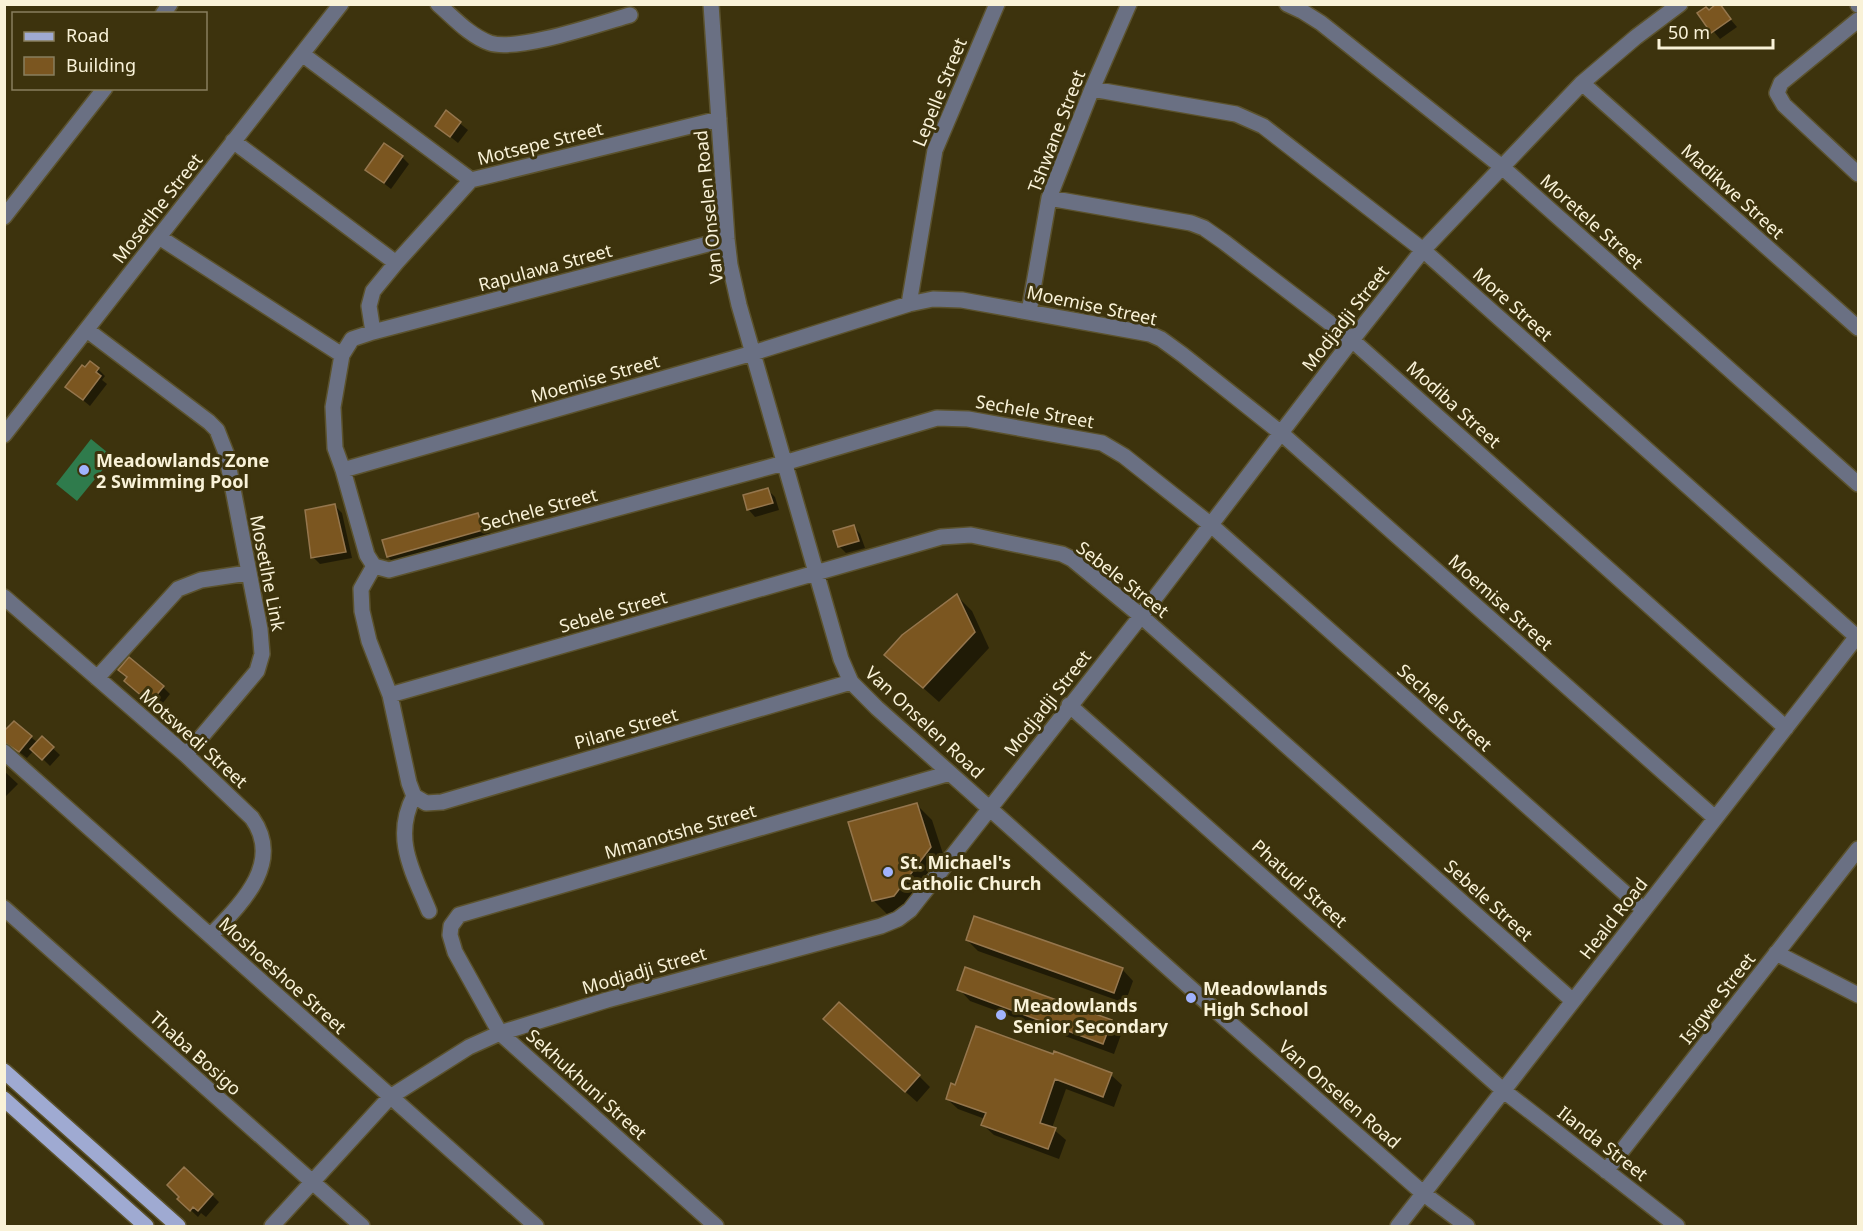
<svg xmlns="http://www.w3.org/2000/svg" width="1863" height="1231" font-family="'Noto Sans',sans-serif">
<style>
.water{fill:#2f7b4c}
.shadow{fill:#0007}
.building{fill:#7b5620;stroke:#95764d;stroke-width:1.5}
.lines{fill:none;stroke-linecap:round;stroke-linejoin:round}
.minor-casing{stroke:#5b522d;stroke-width:18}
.major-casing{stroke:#5b522d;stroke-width:18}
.minor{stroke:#6a7083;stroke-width:15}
.major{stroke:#9faad2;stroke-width:15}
.poi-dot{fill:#a1b3fd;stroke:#3d330d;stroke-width:2}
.labels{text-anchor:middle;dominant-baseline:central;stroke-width:6;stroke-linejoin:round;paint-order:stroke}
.street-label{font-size:18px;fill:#f9f2d8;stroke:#3d330d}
.poi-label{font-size:18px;font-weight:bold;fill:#f9f2d8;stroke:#3d330d;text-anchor:start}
</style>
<rect width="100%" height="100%" fill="#3d330d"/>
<!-- water -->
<path class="water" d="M 91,439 L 113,457 L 77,501 L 56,484 Z"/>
<!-- shadow -->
<path class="shadow" d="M 1720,7 L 1737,27 L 1720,39 L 1699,14 Z
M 446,112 L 468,130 L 458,143 L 437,126 Z
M 402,157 L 409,164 L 391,189 L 367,170 Z
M 98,369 L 105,376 L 102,380 L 107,384 L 90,406 L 67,387 Z
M 768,490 L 775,497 L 779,510 L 755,517 L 748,509 Z
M 335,506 L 342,513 L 352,558 L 320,564 L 313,557 Z
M 477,514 L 488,526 L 493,541 L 399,568 L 388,557 Z
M 853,526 L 860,534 L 865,548 L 846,553 L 839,546 Z
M 957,596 L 972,611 L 989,648 L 939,702 L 886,655 Z
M 163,687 L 170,694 L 158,709 L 133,688 Z
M 14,723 L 38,743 L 42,738 L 60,755 L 50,766 L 34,750 L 27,758 L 9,744 Z
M 4,771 L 18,784 L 4,798 Z
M 917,805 L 932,820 L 946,863 L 909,911 L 888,915 L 873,900 Z
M 967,940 L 1122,969 L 1133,981 L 1125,1003 L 978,951 Z
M 959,989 L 1111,1021 L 1122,1032 L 1114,1054 L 970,1001 Z
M 836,1030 L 919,1076 L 930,1087 L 917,1102 Z
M 1111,1075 L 1122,1085 L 1114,1107 L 1066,1089 L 1052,1128 L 1066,1140 L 1059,1159 L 994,1135 L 983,1125 L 985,1119 L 958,1109 L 947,1099 L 956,1087 Z
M 212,1195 L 219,1202 L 206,1217 L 201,1213 L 198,1217 L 179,1199 Z"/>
<!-- building -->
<path class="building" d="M 1716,4 L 1720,4 L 1731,19 L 1711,33 L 1697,13 L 1706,7 L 1709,10 Z
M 446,110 L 461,122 L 450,137 L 435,126 Z
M 384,143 L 403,156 L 384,183 L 365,170 Z
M 90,361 L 99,368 L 96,372 L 101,376 L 83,400 L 65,387 L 82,365 L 85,367 Z
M 768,488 L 773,503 L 747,510 L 743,495 Z
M 335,504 L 346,552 L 311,558 L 305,510 Z
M 478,513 L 483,530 L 387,557 L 382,540 Z
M 854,525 L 859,541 L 838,547 L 833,531 Z
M 957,594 L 975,632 L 923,688 L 884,655 L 902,635 Z
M 129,657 L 164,686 L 150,703 L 124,681 L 127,677 L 118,670 Z
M 14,721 L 32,736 L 19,752 L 4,742 L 4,731 Z
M 42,736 L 54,747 L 42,760 L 30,749 Z
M 917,803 L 931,847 L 894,896 L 872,901 L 848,822 Z
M 974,916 L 1123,968 L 1114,993 L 966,940 Z
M 965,967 L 1112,1020 L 1103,1044 L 957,990 Z
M 839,1002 L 920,1075 L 905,1092 L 823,1019 Z
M 976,1026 L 1053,1054 L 1054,1051 L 1112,1073 L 1103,1097 L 1055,1079 L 1040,1123 L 1056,1128 L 1048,1149 L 981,1125 L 986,1113 L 946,1099 L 951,1083 L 955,1085 Z
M 184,1167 L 213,1194 L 198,1211 L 193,1207 L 190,1211 L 177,1199 L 179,1197 L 167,1185 Z"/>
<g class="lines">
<!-- minor casing -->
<g class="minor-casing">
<path id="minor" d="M 438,4 C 454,18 470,36 490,43 C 517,52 599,24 630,15
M 711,4 L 727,239 L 730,265 L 739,305 L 841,659 L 851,682 L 877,708 L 1213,1008 L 1424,1194 L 1467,1226
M 1287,4 L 1302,11 L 1321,23 L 1502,167 L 1858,484
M 1858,4 L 1858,5
M 163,14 L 170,4
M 1858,20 L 1781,83 L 1777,93 L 1784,105 L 1858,174
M 302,54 L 471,180
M 1582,83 L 1858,328
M 1092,89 L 1236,114 L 1263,126 L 1423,250 L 1858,638
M 233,141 L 396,263
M 471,180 L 719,119
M 1049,198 L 1191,223 L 1204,228 L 1224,242 L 1352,340 L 1786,728
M 4,217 L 105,88
M 159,237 L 342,355
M 909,304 L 935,150 L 997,4
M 1029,312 L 1049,198 L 1092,89 L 1129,4
M 87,330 L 209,422 L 217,430 L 226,453 L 260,629 L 262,654 L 257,671 L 186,755
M 373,332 L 369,306 L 373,291 L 396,263 L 471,180
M 4,435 L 341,4
M 343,470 L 753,353 L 909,304 L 933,299 L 962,300 L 1150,334 L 1161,339 L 1183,355 L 1281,433 L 1715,818
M 374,566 L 389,570 L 784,463 L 937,418 L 968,419 L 1102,443 L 1124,456 L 1211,525 L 1644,910
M 374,566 L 367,555 L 343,470 L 335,448 L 333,407 L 342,355 L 352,339 L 373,332 L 727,239
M 374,566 L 361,589 L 362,611 L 369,641 L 390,695 L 409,783 L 414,796
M 4,597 L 186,755 L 252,818 C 284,863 241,904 211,935
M 97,678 L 178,589 L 201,580 L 248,573
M 390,695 L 941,537 L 971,535 L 1062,554 L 1072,559 L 1141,616 L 1573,1001
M 1069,705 L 1504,1091 L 1677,1226
M 4,752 L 536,1226
M 414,796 L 426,803 L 442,802 L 851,682
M 414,796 C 392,838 413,872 429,911
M 4,908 L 362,1226
M 1776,953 L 1858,995
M 1606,1171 L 1858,849
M 272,1226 L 390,1097 L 469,1047 L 500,1033 L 607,1000 L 881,926 L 898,919 L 910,910 L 1141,616 L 1352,340 L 1423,250 L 1582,83 L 1636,37 L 1680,4
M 716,1226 L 500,1033 L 455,952 L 450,935 L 451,926 L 459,915 L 950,773
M 1398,1226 L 1858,635"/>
</g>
<!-- major casing -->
<g class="major-casing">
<path id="major" d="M 4,1071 L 178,1226
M 4,1099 L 146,1226"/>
</g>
<!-- minor -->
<use href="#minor" class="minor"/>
<!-- major -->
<use href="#major" class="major"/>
</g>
<!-- markers -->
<g class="poi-dot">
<circle cx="84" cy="470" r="6"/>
<circle cx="888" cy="872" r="6"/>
<circle cx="1191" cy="998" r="6"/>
<circle cx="1001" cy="1015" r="6"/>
</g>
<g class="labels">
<!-- street labels -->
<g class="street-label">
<text transform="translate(939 92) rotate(-68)">Lepelle Street</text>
<text transform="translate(1056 131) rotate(-69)">Tshwane Street</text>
<text transform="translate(540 143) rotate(-14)">Motsepe Street</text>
<text transform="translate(1733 191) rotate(42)">Madikwe Street</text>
<text transform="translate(708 207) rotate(-96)">Van Onselen Road</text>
<text transform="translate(157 208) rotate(-52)">Mosetlhe Street</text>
<text transform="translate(1592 221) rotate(42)">Moretele Street</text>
<text transform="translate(545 267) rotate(-15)">Rapulawa Street</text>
<text transform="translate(1513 304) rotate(42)">More Street</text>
<text transform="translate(1092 305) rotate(12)">Moemise Street</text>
<text transform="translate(1345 318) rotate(-52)">Modjadji Street</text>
<text transform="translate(595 378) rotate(-16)">Moemise Street</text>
<text transform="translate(1454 404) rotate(42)">Modiba Street</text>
<text transform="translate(1035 411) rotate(10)">Sechele Street</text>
<text transform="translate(539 509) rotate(-15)">Sechele Street</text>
<text transform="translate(268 573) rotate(79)">Mosetlhe Link</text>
<text transform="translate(1123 579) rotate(38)">Sebele Street</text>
<text transform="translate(1501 602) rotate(42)">Moemise Street</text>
<text transform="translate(613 611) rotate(-16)">Sebele Street</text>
<text transform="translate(1047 703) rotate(-52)">Modjadji Street</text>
<text transform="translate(1445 707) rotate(42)">Sechele Street</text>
<text transform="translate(925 722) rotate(43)">Van Onselen Road</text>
<text transform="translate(626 728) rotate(-16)">Pilane Street</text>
<text transform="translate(194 738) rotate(42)">Motswedi Street</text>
<text transform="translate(680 831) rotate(-16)">Mmanotshe Street</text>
<text transform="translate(1300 883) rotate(42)">Phatudi Street</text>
<text transform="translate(1489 900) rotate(42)">Sebele Street</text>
<text transform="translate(1613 918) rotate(-52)">Heald Road</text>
<text transform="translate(644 970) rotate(-16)">Modjadji Street</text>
<text transform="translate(283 975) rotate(42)">Moshoeshoe Street</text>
<text transform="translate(1717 998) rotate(-52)">Isigwe Street</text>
<text transform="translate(196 1053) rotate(42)">Thaba Bosigo</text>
<text transform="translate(587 1084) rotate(42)">Sekhukhuni Street</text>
<text transform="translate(1340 1094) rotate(41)">Van Onselen Road</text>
<text transform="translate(1603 1143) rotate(38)">Ilanda Street</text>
</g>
<!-- poi labels -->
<g class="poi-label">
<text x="96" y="460">Meadowlands Zone<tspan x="96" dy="21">2 Swimming Pool</tspan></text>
<text x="900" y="862">St. Michael's<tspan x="900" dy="21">Catholic Church</tspan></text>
<text x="1203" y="988">Meadowlands<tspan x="1203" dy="21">High School</tspan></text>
<text x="1013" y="1005">Meadowlands<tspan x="1013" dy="21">Senior Secondary</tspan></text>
</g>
</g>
<!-- border -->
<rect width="1863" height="1231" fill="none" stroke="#f9f2d8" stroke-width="12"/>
<!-- legend -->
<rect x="12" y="12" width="195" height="78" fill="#3d330d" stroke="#887f5e" stroke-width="1.5"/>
<rect x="24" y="32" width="30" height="9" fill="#9faad2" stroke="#887f5e" stroke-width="1.5"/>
<text x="66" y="42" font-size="18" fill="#f9f2d8">Road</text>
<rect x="24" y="57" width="30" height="18" fill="#7b5620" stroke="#887f5e" stroke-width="1.5"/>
<text x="66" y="72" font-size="18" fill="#f9f2d8">Building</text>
<!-- scale -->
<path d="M1659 39v9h114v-9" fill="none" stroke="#f9f2d8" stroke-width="3"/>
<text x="1668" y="39" font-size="18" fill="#f9f2d8" stroke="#3d330d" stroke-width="4.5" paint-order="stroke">50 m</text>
</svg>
